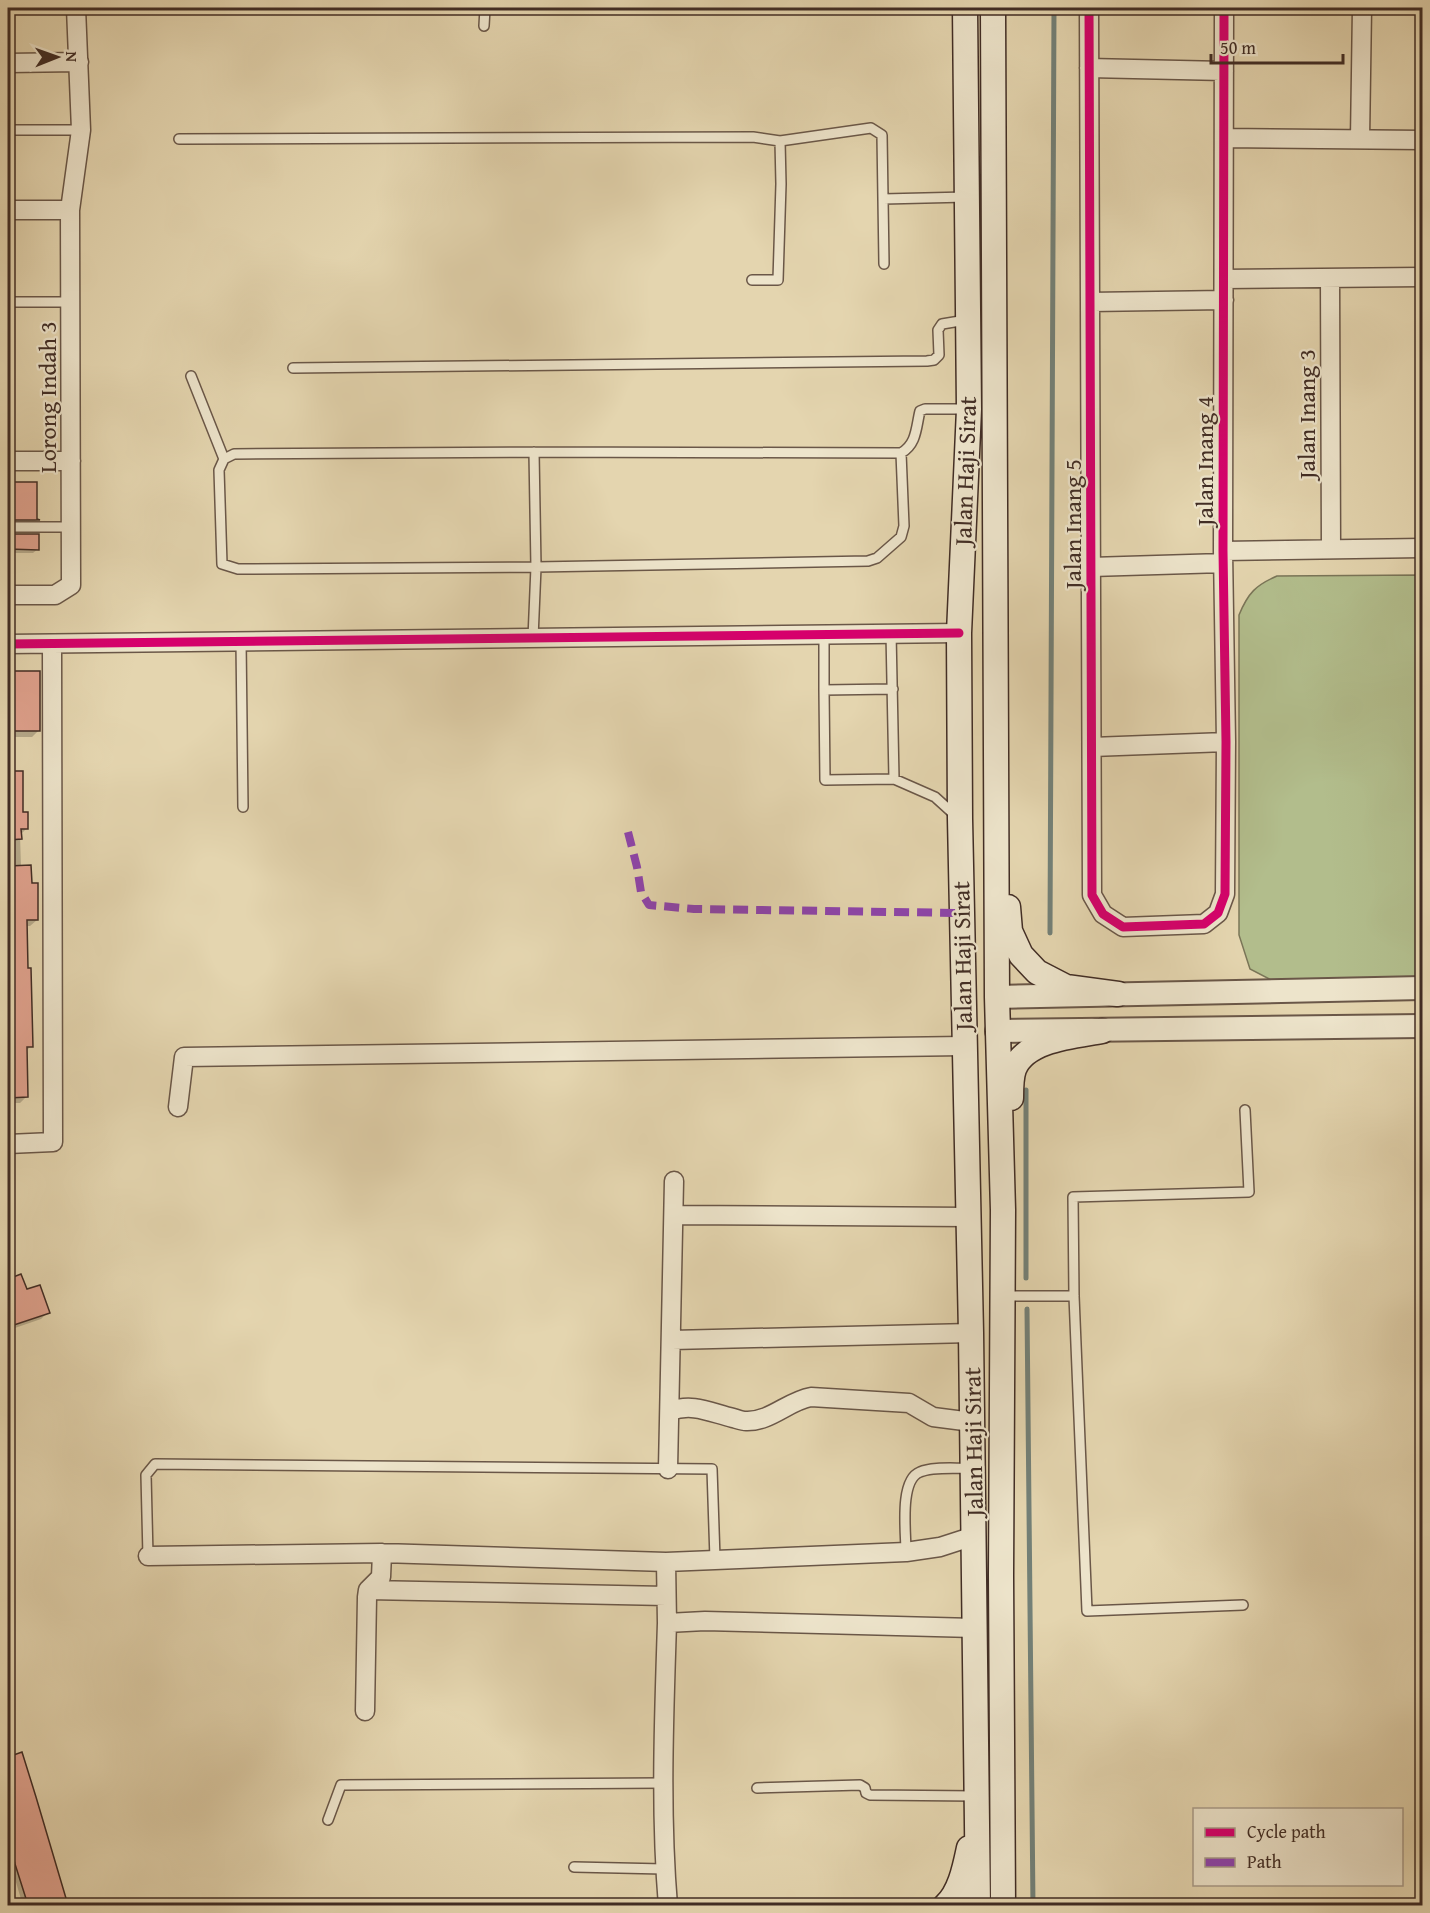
<svg xmlns="http://www.w3.org/2000/svg" width="1430" height="1913" font-family="'Gentium Book Plus',serif">
<style>
.green{fill:#b2bd8c;stroke:#7a7558;stroke-width:1.5}
.shadow{fill:#0003}
.lines{fill:none;stroke-linecap:round;stroke-linejoin:round}
.stream{stroke:#738077;stroke-width:5}
.building{fill:#e0a28e;stroke:#412d25;stroke-width:1.5}
.service-casing{stroke:#6a5748;stroke-width:12}
.minor-casing{stroke:#6a5748;stroke-width:21}
.tertiary-casing{stroke:#6a5748;stroke-width:26}
.secondary-casing{stroke:#412d25;stroke-width:27}
.service{stroke:#ede4cb;stroke-width:9}
.minor{stroke:#ede4cb;stroke-width:18}
.tertiary{stroke:#ede4cb;stroke-width:22}
.secondary{stroke:#ede4cb;stroke-width:24}
.quiet{stroke:#8e44ad;stroke-width:8;stroke-dasharray:15 8;stroke-linecap:butt}
.cycleway-casing{stroke:#ede4cb;stroke-width:13}
.cycleway{stroke:#d6006c;stroke-width:9}
.labels{text-anchor:middle;dominant-baseline:central;stroke-width:4.5;stroke-linejoin:round;paint-order:stroke}
.street-label{font-size:24px;fill:#412d25;stroke:#ede4cb}
</style>
<rect width="100%" height="100%" fill="#e4d5af"/>
<filter id="stains"><feTurbulence type="fractalNoise" baseFrequency=".00333" numOctaves="4"/><feColorMatrix values="0 0 0 0 .2 0 0 0 0 .09 0 0 0 0 .02 0 0 0 .5 -.17"/></filter>
<radialGradient id="worn" r=".72"><stop offset=".6" stop-color="#630" stop-opacity="0"/><stop offset="1" stop-color="#630" stop-opacity=".3"/></radialGradient>
<!-- green -->
<path class="green" d="M 1422,575 L 1422,980 L 1277,983 L 1250,969 L 1239,935 L 1239,615 C 1248,593 1256,585 1277,576 Z"/>
<!-- shadow -->
<path class="shadow" d="M 8,484 L 35,484 L 35,520 L 37,521 L 34,524 L 8,524 Z
M 8,535 L 38,535 L 38,549 L 33,553 L 8,553 Z
M 8,673 L 38,673 L 39,730 L 32,737 L 8,737 Z
M 8,772 L 22,772 L 22,813 L 27,828 L 20,835 L 21,867 L 37,920 L 30,926 L 25,926 L 31,1046 L 25,1052 L 27,1096 L 20,1103 L 8,1103 Z
M 20,1276 L 26,1291 L 48,1312 L 41,1319 L 9,1330 L 8,1334 L 8,1281 Z
M 8,1712 L 11,1724 L 8,1728 Z
M 21,1754 L 67,1906 L 23,1906 L 8,1855 L 8,1759 Z"/>
<g class="lines">
<!-- stream -->
<path class="stream" d="M 1050,933 L 1054,8
M 1026,1090 L 1026,1278
M 1027,1309 L 1033,1906"/>
</g>
<!-- building -->
<path class="building" d="M 8,482 L 37,482 L 37,519 L 40,520 L 8,520 Z
M 8,534 L 39,534 L 39,550 L 8,549 Z
M 8,671 L 40,671 L 40,731 L 8,731 Z
M 8,771 L 23,771 L 23,812 L 28,812 L 28,829 L 21,829 L 22,839 L 8,840 Z
M 31,865 L 32,883 L 38,883 L 38,920 L 27,920 L 28,968 L 31,968 L 33,1047 L 27,1047 L 28,1097 L 8,1098 L 8,866 Z
M 21,1274 L 27,1289 L 40,1285 L 50,1313 L 8,1327 L 8,1279 Z
M 22,1752 L 36,1797 L 68,1905 L 28,1905 L 15,1864 L 8,1838 L 8,1757 Z"/>
<g class="lines">
<!-- service casing -->
<g class="service-casing">
<path id="service" d="M 484,26 L 485,8
M 8,130 L 81,130
M 179,139 L 753,137 L 780,141
M 883,199 L 884,264
M 752,280 L 778,280 L 781,184 L 780,141 L 871,128 L 882,135 L 883,199 L 967,197
M 8,302 L 71,302
M 293,368 L 927,361 L 934,360 L 939,355 L 938,330 L 942,324 L 966,320
M 191,376 L 224,459
M 901,453 L 904,526 L 901,537 L 877,558 L 868,561 L 536,567 L 238,569 L 222,564 L 219,470 L 224,459 L 234,454 L 534,452 L 901,453 C 917,444 916,427 920,411 L 925,409 L 969,409
M 8,527 L 70,527
M 891,633 L 894,779
M 824,634 L 824,690
M 533,638 L 536,567 L 534,452
M 241,641 L 243,807
M 893,689 L 824,690 L 825,780 L 894,779 L 935,797 L 956,816
M 1004,1296 L 1074,1296
M 906,1552 C 906,1533 899,1480 920,1472 C 933,1466 958,1469 972,1468
M 148,1556 L 146,1475 L 155,1464 L 712,1469 L 715,1559
M 1243,1605 L 1087,1611 L 1074,1296 L 1073,1197 L 1249,1192 L 1245,1110
M 757,1788 L 860,1785 L 865,1788 L 866,1793 L 870,1795 L 975,1796
M 328,1820 L 341,1785 L 663,1783
M 574,1867 L 664,1869"/>
</g>
<!-- minor casing -->
<g class="minor-casing">
<path id="minor" d="M 1089,8 L 1092,895 L 1103,914 L 1123,927 L 1204,924 L 1218,913 L 1225,894 L 1226,742 L 1223,551 L 1224,8
M 8,63 L 79,62
M 1089,68 L 1224,71
M 1224,138 L 1422,140
M 1360,139 L 1362,8
M 8,210 L 70,210
M 1330,278 L 1331,549
M 1224,279 L 1422,277
M 1090,302 L 1224,300
M 8,461 L 71,461
M 1223,551 L 1422,548
M 1091,567 L 1223,563
M 8,595 L 55,595 L 71,585 L 70,210 L 81,130 L 76,8
M 8,644 L 959,633
M 1092,747 L 1226,742
M 178,1107 L 184,1057 L 964,1046
M 8,1144 L 53,1142 L 52,644
M 674,1215 L 968,1217
M 672,1340 L 971,1333
M 670,1411 C 693,1403 709,1412 733,1418 C 737,1419 742,1421 746,1421 C 770,1422 788,1401 811,1397 L 909,1403 L 933,1417 L 972,1422
M 668,1469 L 674,1181
M 148,1556 L 382,1553 L 666,1562 L 906,1552 L 940,1547 L 974,1536
M 666,1562 L 667,1623
M 368,1590 L 666,1596
M 365,1711 L 367,1597 L 368,1590 L 381,1577 L 382,1553
M 668,1906 C 660,1811 664,1717 667,1623 L 705,1621 L 974,1628"/>
</g>
<!-- tertiary casing -->
<g class="tertiary-casing">
<path id="tertiary" d="M 997,997 L 1422,988
M 997,1031 L 1422,1026"/>
</g>
<!-- secondary casing -->
<g class="secondary-casing">
<path id="secondary" d="M 965,8 L 969,409 L 959,633 L 960,819 L 971,1333 L 978,1906
M 993,8 L 997,997 L 1003,1210 L 1001,1575 L 1003,1906
M 1008,907 L 1010,931 L 1021,955 L 1037,972 L 1066,987 L 1118,994
M 1011,1098 C 1011,1090 1011,1077 1014,1069 C 1026,1039 1075,1036 1102,1031
M 945,1906 C 960,1893 965,1867 969,1848"/>
</g>
<!-- service -->
<use href="#service" class="service"/>
<!-- minor -->
<use href="#minor" class="minor"/>
<!-- tertiary -->
<use href="#tertiary" class="tertiary"/>
<!-- secondary -->
<use href="#secondary" class="secondary"/>
<!-- quiet -->
<path class="quiet" d="M 628,832 L 637,867 L 641,892 L 649,905 L 694,909 L 961,913"/>
<!-- cycleway casing -->
<g class="cycleway-casing">
<path id="cycleway" d="M 1089,8 L 1092,895 L 1103,914 L 1123,927 L 1204,924 L 1218,913 L 1225,894 L 1226,742 L 1223,551 L 1224,8
M 8,644 L 959,633"/>
</g>
<!-- cycleway -->
<use href="#cycleway" class="cycleway"/>
</g>
<g class="labels">
<!-- street labels -->
<g class="street-label">
<text transform="translate(47 397) rotate(-90)">Lorong Indah 3</text>
<text transform="translate(1306 414) rotate(-90)">Jalan Inang 3</text>
<text transform="translate(1204 461) rotate(-90)">Jalan Inang 4</text>
<text transform="translate(965 471) rotate(-88)">Jalan Haji Sirat</text>
<text transform="translate(1072 524) rotate(-90)">Jalan Inang 5</text>
<text transform="translate(962 956) rotate(-91)">Jalan Haji Sirat</text>
<text transform="translate(973 1442) rotate(-91)">Jalan Haji Sirat</text>
</g>
</g>
<!-- margin -->
<rect width="1430" height="1913" fill="none" stroke="#e4d5af" stroke-width="30"/>
<rect x="9" y="9" width="1412" height="1895" fill="none" stroke="#412d25" stroke-width="3"/>
<rect x="15" y="15" width="1400" height="1883" fill="none" stroke="#412d25" stroke-width="1.5"/>
<!-- legend -->
<rect x="1193" y="1808" width="210" height="78" fill="#ede4cb" stroke="#a89b89" stroke-width="1.5"/>
<rect x="1205" y="1828" width="30" height="9" fill="#d6006c" stroke="#a89b89" stroke-width="1.5"/>
<text x="1247" y="1838" font-size="18" fill="#412d25">Cycle path</text>
<rect x="1205" y="1858" width="30" height="9" fill="#8e44ad" stroke="#a89b89" stroke-width="1.5"/>
<text x="1247" y="1868" font-size="18" fill="#412d25">Path</text>
<!-- north arrow -->
<g transform="translate(57 57) rotate(89)" stroke="#ede4cb" stroke-width="4.5" paint-order="stroke">
<path d="M0-4.5L10 22L0 15L-10 22Z" fill="#412d25"/>
<text y="-9" font-size="16" font-weight="bold" text-anchor="middle" fill="#412d25">N</text>
</g>
<!-- scale -->
<path d="M1211 54v9h132v-9" fill="none" stroke="#412d25" stroke-width="3"/>
<text x="1220" y="54" font-size="18" fill="#412d25" stroke="#ede4cb" stroke-width="4.5" paint-order="stroke">50 m</text>
<rect width="100%" height="100%" filter="url(#stains)"/>
<rect width="100%" height="100%" fill="url(#worn)"/>
</svg>
